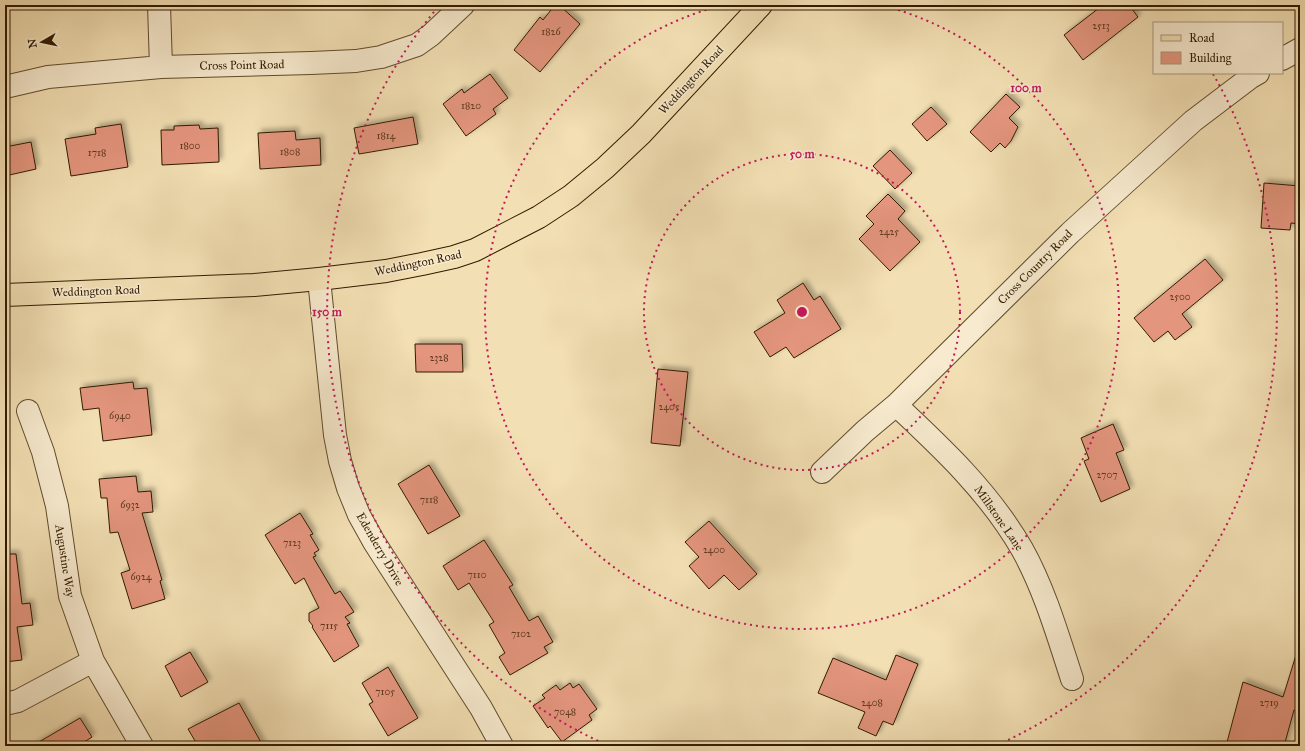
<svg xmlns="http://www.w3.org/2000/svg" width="1305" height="751" font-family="'IM FELL Great Primer',serif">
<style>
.building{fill:#e3957d;stroke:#311b00;filter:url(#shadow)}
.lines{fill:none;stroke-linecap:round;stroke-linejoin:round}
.minor-casing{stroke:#614c2d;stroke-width:24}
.major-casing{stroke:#311b00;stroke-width:24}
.minor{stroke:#f7eace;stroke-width:22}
.major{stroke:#f2dfb3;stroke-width:22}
.ring{fill:none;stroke:#c2185b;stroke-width:2;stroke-dasharray:2 4}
.labels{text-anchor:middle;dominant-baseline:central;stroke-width:3;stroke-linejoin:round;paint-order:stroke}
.number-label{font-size:10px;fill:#5e3a1f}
.street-label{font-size:12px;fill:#311b00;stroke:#f7eace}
.centre{fill:#c2185b;stroke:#f7eace;stroke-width:2}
.ring-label{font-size:12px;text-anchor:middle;font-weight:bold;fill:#c2185b;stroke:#f7eace;stroke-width:3;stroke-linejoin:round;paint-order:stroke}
</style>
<defs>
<filter id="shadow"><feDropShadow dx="3.5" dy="-3.5" stdDeviation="2" flood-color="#0004"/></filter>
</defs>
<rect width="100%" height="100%" fill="#f2dfb3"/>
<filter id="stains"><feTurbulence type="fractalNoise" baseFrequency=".005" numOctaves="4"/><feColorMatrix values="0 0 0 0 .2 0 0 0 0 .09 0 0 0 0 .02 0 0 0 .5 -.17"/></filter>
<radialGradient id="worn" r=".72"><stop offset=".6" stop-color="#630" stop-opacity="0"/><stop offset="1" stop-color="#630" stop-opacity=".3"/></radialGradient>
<!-- building -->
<path class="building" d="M 555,5 L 559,5 L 580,24 L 540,72 L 514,50 L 540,17 L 543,20 Z
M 1103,5 L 1129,5 L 1138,17 L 1083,60 L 1064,35 Z
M 490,74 L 508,98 L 493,109 L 496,114 L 466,136 L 443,104 L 462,89 L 464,93 Z
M 1006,94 L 1020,107 L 1009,118 L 1018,127 L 1011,141 L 1005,148 L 1000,143 L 991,152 L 970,132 Z
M 931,107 L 947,124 L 927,141 L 912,124 Z
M 413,117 L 418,144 L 359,154 L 354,128 Z
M 121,124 L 128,167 L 71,176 L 65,139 L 96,134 L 95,128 Z
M 199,125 L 200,129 L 218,128 L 219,162 L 162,165 L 161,130 L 174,130 L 174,126 Z
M 295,131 L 296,140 L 320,138 L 321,165 L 260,169 L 258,133 Z
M 31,142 L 36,169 L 5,176 L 5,147 Z
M 890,150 L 912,173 L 895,189 L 873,166 Z
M 1264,183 L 1300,186 L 1300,224 L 1291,223 L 1290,230 L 1261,228 Z
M 888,194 L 905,211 L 898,219 L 920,242 L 890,271 L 859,239 L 874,224 L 866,216 Z
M 1205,259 L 1223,280 L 1182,314 L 1192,327 L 1175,340 L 1168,331 L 1154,342 L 1134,318 Z
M 803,283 L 814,300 L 820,296 L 841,329 L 794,358 L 786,347 L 770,357 L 754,332 L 785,313 L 777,300 Z
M 415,344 L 462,344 L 463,372 L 416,372 Z
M 658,369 L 688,372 L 680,446 L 651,443 Z
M 133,382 L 134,389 L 147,388 L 152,435 L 103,441 L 99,408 L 83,410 L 80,388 Z
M 1113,424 L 1124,450 L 1116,453 L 1130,489 L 1101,502 L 1084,461 L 1089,459 L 1081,438 Z
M 429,465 L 460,516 L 428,534 L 398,484 Z
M 136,476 L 138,492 L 151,491 L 153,512 L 142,513 L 162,580 L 160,581 L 165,599 L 132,609 L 121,573 L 130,570 L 118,532 L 110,533 L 107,498 L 101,498 L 99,479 Z
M 300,513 L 313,534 L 310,535 L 319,550 L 314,553 L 316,556 L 313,557 L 335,594 L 340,591 L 354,612 L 345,617 L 350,623 L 347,624 L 359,646 L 334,662 L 312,627 L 313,626 L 309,621 L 309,613 L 319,608 L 304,578 L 295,584 L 265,535 Z
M 709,521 L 757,574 L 739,590 L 724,575 L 709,589 L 689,566 L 699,557 L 685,542 Z
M 484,540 L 513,585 L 509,587 L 529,621 L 538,616 L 553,642 L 544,647 L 548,653 L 510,675 L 499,657 L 505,653 L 489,625 L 494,622 L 469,583 L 458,590 L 443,566 Z
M 5,554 L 16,554 L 22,604 L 30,603 L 33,625 L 17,627 L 22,660 L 5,662 Z
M 190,652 L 208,682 L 181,697 L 165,666 Z
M 896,655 L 918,664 L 893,725 L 883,721 L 876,736 L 858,728 L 865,712 L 818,693 L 833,658 L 886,680 Z
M 1296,655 L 1300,656 L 1300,712 L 1294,710 L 1284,746 L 1226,746 L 1243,682 L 1283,697 Z
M 388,667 L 418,718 L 388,736 L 369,704 L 373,702 L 362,683 Z
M 570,683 L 573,688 L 579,684 L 597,709 L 589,715 L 592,720 L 562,742 L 550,726 L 548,728 L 533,706 L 545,698 L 542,695 L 556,685 L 560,690 Z
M 239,703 L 263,746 L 198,746 L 188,729 Z
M 80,718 L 92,737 L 78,746 L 32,746 Z"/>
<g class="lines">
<!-- minor casing -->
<g class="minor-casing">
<path id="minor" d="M 159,5 L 161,67
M 1282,59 L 1300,49
M 5,87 L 48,77 L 161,67 L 311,63 L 356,61 L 381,57 L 417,45 L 431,35 L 463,5
M 319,279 L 335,435 L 340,461 L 348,488 L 359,515 L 374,542 L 481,708 L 502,746
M 896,405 C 943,449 989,492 1022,549 C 1044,588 1058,636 1072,679
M 28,411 L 43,452 L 57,506 L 70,596 L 93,661 L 142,746
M 822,472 L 865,431 L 896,405 L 1070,233 L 1193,121 L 1251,77 L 1258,73
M 5,704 L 18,701 L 93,661"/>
</g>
<!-- major casing -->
<g class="major-casing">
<path id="major" d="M 5,295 L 254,285 L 319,279 L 386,271 L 422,264 L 454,257 L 475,250 L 539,217 L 571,196 L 605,168 L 641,134 L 761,5"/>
</g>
<!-- minor -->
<use href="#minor" class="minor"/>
<!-- major -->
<use href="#major" class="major"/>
</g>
<!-- distance rings -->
<g class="ring">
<circle cx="802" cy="312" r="158"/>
<path d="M881 5A317 317 0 1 1 723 5"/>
<path d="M609 746A475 475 0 0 1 438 7M1213 74A475 475 0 0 1 995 746"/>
</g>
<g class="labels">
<!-- number labels -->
<g class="number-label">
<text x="1101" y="26">2513</text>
<text x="551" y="32">1826</text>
<text x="471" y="106">1820</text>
<text x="386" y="136">1814</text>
<text x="190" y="146">1800</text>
<text x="290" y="152">1808</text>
<text x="97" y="153">1718</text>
<text x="889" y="232">2425</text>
<text x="1180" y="297">2500</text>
<text x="439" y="358">2328</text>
<text x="669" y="407">2405</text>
<text x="120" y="416">6940</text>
<text x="1107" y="475">2707</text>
<text x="429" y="500">7118</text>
<text x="130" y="505">6932</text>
<text x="292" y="543">7123</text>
<text x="714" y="550">2400</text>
<text x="477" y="575">7110</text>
<text x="141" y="577">6924</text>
<text x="329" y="626">7115</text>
<text x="521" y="634">7102</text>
<text x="385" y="692">7105</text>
<text x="872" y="703">2408</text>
<text x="1269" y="703">2719</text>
<text x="565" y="712">7048</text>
</g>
<!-- street labels -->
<g class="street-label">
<text transform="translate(242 65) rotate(-1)">Cross Point Road</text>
<text transform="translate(691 80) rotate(-47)">Weddington Road</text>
<text transform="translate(418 263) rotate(-12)">Weddington Road</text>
<text transform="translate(1035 267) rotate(-45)">Cross Country Road</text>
<text transform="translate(96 291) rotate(-2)">Weddington Road</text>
<text transform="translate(999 518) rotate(55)">Millstone Lane</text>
<text transform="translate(380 549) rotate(60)">Edenderry Drive</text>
<text transform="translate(65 561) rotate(81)">Augustine Way</text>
</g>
</g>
<circle cx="802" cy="312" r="6" class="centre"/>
<g class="ring-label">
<text x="1026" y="92">100 m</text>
<text x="802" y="158">50 m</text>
<text x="327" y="316">150 m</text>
</g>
<!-- margin -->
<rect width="1305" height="751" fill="none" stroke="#f2dfb3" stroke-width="20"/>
<rect x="6" y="6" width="1293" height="739" fill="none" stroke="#311b00" stroke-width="2"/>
<rect x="10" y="10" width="1285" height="731" fill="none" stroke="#311b00"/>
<!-- legend -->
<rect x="1153" y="22" width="130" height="52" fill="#f7eace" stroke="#a8977c"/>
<rect x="1161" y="35" width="20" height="6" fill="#f2dfb3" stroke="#a8977c"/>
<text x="1189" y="42" font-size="12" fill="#311b00">Road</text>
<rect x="1161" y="52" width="20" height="12" fill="#e3957d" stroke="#a8977c"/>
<text x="1189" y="62" font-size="12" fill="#311b00">Building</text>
<!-- north arrow -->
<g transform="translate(42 42) rotate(261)" stroke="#f7eace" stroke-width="3" paint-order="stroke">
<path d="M0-3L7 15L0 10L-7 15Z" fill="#311b00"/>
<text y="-6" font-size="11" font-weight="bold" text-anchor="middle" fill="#311b00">N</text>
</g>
<rect width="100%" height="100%" filter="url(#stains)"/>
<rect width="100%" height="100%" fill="url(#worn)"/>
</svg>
